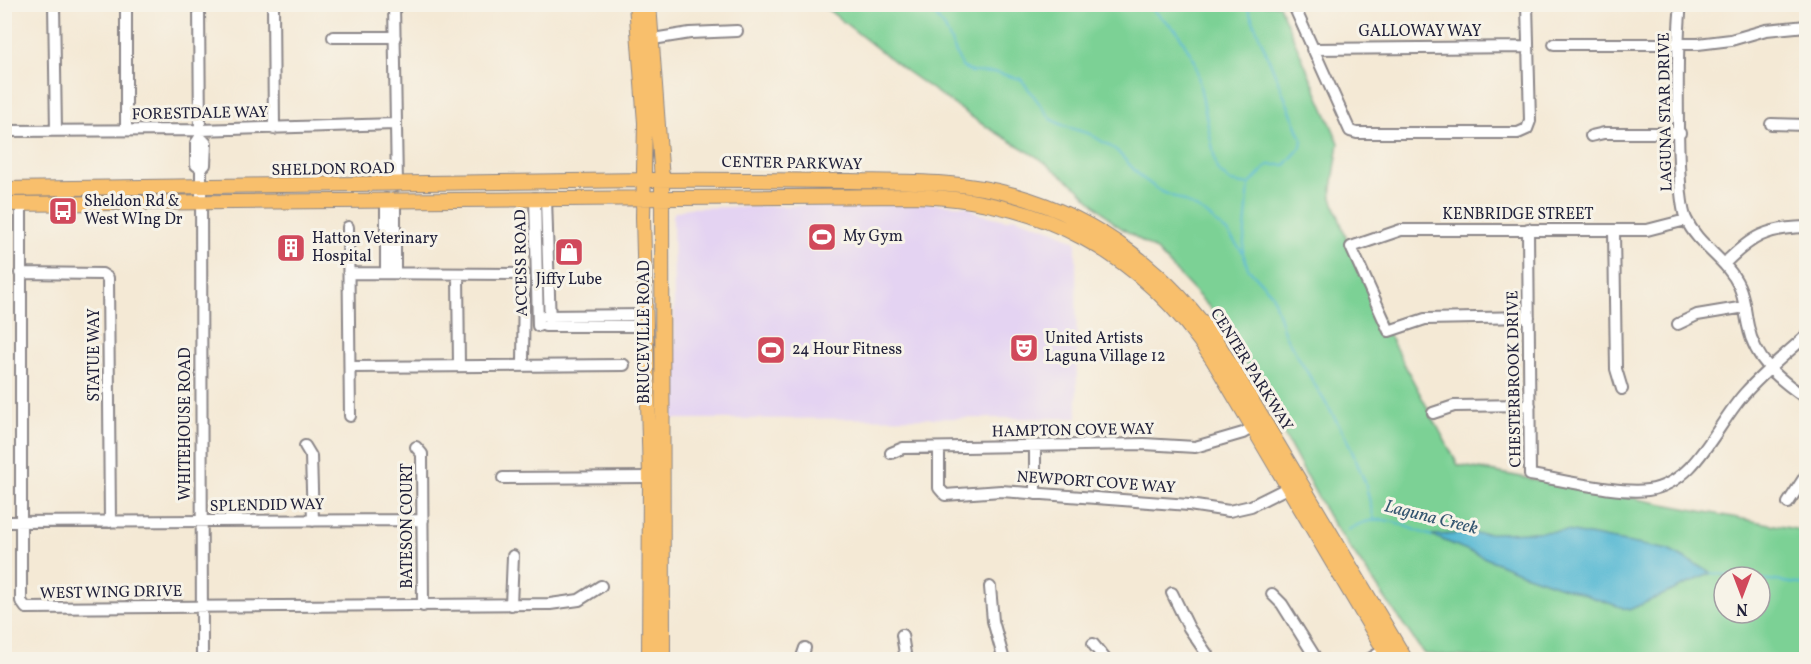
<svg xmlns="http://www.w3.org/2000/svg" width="1811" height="664" font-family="Vollkorn,serif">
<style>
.built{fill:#e4d3f2}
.green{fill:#7cd195;stroke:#4f7a68;stroke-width:1.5;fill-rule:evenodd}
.water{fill:#55b8d3;stroke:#3c6d87;stroke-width:1.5}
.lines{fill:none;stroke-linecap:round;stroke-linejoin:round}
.stream{stroke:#55b8d3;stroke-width:2}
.minor-casing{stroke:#8b8688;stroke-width:14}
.major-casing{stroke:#8b8688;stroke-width:16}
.minor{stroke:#fff;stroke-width:10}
.major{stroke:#f8bf6c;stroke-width:14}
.labels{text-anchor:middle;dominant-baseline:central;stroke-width:6;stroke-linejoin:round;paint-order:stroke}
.street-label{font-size:16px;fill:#22223b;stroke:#f7f3e8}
.poi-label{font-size:16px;fill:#22223b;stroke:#f7f3e8;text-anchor:start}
.water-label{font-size:18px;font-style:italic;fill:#345670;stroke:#f7f3e8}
</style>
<rect width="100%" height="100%" fill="#f7f3e8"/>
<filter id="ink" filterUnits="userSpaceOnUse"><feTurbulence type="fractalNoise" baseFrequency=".0167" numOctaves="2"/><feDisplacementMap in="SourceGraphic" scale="12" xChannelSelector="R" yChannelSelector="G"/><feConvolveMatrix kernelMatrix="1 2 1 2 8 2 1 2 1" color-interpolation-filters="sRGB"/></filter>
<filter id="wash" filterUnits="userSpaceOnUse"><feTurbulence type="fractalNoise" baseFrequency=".008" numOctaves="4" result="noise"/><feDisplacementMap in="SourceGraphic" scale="24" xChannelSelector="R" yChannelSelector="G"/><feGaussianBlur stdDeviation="1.35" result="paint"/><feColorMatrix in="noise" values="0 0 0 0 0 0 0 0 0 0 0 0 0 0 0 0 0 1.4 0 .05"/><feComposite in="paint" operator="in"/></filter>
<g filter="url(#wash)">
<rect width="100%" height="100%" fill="#f4e9d5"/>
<!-- built -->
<path class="built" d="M 927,203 L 967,206 L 980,214 L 1006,220 L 1014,217 L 1055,231 L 1076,242 L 1077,418 L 672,419 L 675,384 L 673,216 L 675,212 L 688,208 Z"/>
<!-- green -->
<path class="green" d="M 822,5 L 1279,5 L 1339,143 L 1331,195 L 1349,246 L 1386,330 L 1458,465 L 1806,531 L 1806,659 L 1511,660 L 1424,654 L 1328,516 L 1223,322 L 1156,250 L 1115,224 L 1078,188 L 1039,158 L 982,124 L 906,71 ZM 1724,577 L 1760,577 L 1760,613 L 1724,613 Z"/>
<!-- water -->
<path class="water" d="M 1567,531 L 1668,550 L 1712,573 L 1629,610 L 1521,573 L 1431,535 Z"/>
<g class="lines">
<!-- stream -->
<path class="stream" d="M 926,4 L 945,28 L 962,67 L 972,72 L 997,73 L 1021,79 L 1051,119 L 1064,126 L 1090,134 L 1116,150 L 1141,177 L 1160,191 L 1184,201 L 1206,214 L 1228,233 L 1243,253 L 1248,268 L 1272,294 L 1285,335 L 1346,437 L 1365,482 L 1374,519
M 1146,4 L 1177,31 L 1195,61 L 1217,170 L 1231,182 L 1249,185 L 1243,252
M 1246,4 L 1302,139 L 1301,147 L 1285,165 L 1268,165 L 1249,185
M 1348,530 C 1383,509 1397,525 1432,536
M 1711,573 L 1743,577
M 1760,579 L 1806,585"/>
</g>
</g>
<g filter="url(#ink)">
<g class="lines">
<!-- minor casing -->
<g class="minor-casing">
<path id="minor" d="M 54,4 L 56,131
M 126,4 L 126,130
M 199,4 L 200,137 L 196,143 L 196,165 L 201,168 L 205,165 L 206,143 L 200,137
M 273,4 L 274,129
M 394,4 L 397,185
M 1293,4 L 1350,131 L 1357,133 L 1518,133 L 1527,129 L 1530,121 L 1527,4
M 1681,4 C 1677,36 1675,195 1686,219 C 1698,246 1727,259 1739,286 C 1745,299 1745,313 1748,326 C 1755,361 1779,379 1806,398
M 333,37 L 395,37
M 653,39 L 690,33 L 737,31
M 1554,44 L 1698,44 L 1731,40 L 1766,30 L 1806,26
M 1312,49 L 1528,47
M 1771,124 L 1806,125
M 4,131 L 200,130 L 395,124
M 1591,136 L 1604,133 L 1680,133
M 201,168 L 202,660
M 535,198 L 538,326
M 546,198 L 550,326
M 386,199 L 386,273
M 21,204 L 21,601 L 26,608 L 550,604 L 579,600 L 601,586
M 348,227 L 350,416
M 1528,229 L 1530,475 C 1563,480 1618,494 1648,490 C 1697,483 1716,424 1746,392 C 1764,372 1786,354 1806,336
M 1614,231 L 1616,369 L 1622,389
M 1724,264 C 1752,236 1766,228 1806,227
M 20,273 L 102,274 L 108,278 L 110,522
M 349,273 L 524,274 L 523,365
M 395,273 L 395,199
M 458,275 L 459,366
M 545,316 L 646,315
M 1529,317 L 1425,319 L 1389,331 L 1351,247 L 1401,230 L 1647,230 L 1686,220
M 1678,324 L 1697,315 L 1745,307
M 545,326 L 647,326
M 350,367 L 624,365
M 1433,413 L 1454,406 L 1530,405
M 305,446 L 311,456 L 313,521
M 1035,446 L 1035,494
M 416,447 L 422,454 L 423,606
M 939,448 L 939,488 L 945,495 L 1001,491 L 1189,505 L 1229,511 L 1251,506 L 1289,487
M 891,453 L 903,448 L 1144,444 L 1195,447 L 1243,433 L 1253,427
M 503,478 L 650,477
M 1788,503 L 1806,475
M 4,522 L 423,520
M 990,587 L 993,621 L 1004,660
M 1172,593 L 1189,628 L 1211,660
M 1272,594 L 1282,604 L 1317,660
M 511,605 L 513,556
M 902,635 L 906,660
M 1093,644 L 1106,660
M 801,660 L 805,648
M 1368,660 L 1391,646"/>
</g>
<!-- major casing -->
<g class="major-casing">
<path id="major" d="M 636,4 L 645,123 L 643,217 L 650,477 L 649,660
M 649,4 L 662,180 L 663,660
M 4,189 C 216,187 427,184 638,180 C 708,179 778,180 849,181 C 905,182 959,180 1014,195 C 1100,219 1170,273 1220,347 L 1406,660
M 4,204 L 910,196 C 1038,198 1142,251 1213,360 L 1390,660"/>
</g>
<!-- minor -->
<use href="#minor" class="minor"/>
<!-- major -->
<use href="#major" class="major"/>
</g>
</g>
<!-- icons -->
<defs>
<g id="bus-square" transform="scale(1.5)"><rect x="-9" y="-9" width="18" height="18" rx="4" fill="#d1495b" stroke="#f7f3e8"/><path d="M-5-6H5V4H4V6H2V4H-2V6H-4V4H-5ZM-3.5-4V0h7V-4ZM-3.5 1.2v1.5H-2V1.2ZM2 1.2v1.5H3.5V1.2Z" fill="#fff"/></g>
<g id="stadium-square" transform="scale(1.5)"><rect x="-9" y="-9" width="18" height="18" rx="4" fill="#d1495b" stroke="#f7f3e8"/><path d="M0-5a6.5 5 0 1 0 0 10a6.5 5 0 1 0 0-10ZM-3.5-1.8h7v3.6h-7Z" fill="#fff"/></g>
<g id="building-square" transform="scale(1.5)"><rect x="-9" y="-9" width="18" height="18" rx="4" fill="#d1495b" stroke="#f7f3e8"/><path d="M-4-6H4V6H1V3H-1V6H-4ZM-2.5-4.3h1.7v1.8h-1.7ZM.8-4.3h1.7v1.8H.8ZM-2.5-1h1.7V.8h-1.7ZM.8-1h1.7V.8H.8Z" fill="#fff"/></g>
<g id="shop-square" transform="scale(1.5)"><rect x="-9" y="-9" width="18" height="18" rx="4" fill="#d1495b" stroke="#f7f3e8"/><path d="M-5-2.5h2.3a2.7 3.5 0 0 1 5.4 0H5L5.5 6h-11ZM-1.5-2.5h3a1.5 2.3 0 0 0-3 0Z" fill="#fff"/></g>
<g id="theatre-square" transform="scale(1.5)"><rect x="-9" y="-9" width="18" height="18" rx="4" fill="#d1495b" stroke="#f7f3e8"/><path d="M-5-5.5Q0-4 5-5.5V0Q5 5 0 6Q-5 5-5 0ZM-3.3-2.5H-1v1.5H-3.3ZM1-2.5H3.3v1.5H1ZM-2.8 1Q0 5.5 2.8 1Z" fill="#fff"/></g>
</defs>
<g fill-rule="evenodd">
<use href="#bus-square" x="63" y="211"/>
<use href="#stadium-square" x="822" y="237"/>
<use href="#building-square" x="291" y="248"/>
<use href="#shop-square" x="569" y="252"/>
<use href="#theatre-square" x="1024" y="348"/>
<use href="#stadium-square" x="771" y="350"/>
</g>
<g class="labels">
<!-- street labels -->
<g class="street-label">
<text x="1420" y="32">GALLOWAY WAY</text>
<text transform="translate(1666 112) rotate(-91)">LAGUNA STAR DRIVE</text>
<text transform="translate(200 114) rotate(-1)">FORESTDALE WAY</text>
<text transform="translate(792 164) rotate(1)">CENTER PARKWAY</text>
<text transform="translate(333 170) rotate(-1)">SHELDON ROAD</text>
<text x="1518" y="215">KENBRIDGE STREET</text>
<text transform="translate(522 263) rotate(-91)">ACCESS ROAD</text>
<text transform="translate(645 332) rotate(-90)">BRUCEVILLE ROAD</text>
<text transform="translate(95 355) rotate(-90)">STATUE WAY</text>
<text transform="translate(1251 370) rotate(58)">CENTER PARKWAY</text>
<text transform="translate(1515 379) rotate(-91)">CHESTERBROOK DRIVE</text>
<text transform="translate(186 424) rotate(-90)">WHITEHOUSE ROAD</text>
<text transform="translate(1073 431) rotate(-1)">HAMPTON COVE WAY</text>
<text transform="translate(1096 483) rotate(4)">NEWPORT COVE WAY</text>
<text transform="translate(267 506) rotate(-1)">SPLENDID WAY</text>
<text transform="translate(408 526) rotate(-90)">BATESON COURT</text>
<text transform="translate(111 593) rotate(-1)">WEST WING DRIVE</text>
</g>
<!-- poi labels -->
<g class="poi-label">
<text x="84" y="202">Sheldon Rd &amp;<tspan x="84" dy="18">West WIng Dr</tspan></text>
<text x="843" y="237">My Gym</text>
<text x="312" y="239">Hatton Veterinary<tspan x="312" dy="18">Hospital</tspan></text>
<text x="569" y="280" text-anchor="middle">Jiffy Lube</text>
<text x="1045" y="339">United Artists<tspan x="1045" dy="18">Laguna Village 12</tspan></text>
<text x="792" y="350">24 Hour Fitness</text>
</g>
<!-- water labels -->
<g class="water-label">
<text transform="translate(1431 518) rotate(14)">Laguna Creek</text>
</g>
</g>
<!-- margin -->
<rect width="1811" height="664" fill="none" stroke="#f7f3e8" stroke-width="24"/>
<!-- north arrow -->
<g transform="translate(1742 595) rotate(180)"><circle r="28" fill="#f7f3e8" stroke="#a29fa3" stroke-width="1.5"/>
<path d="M0-4.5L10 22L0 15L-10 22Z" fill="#d1495b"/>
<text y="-9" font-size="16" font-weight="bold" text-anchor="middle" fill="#22223b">N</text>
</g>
</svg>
